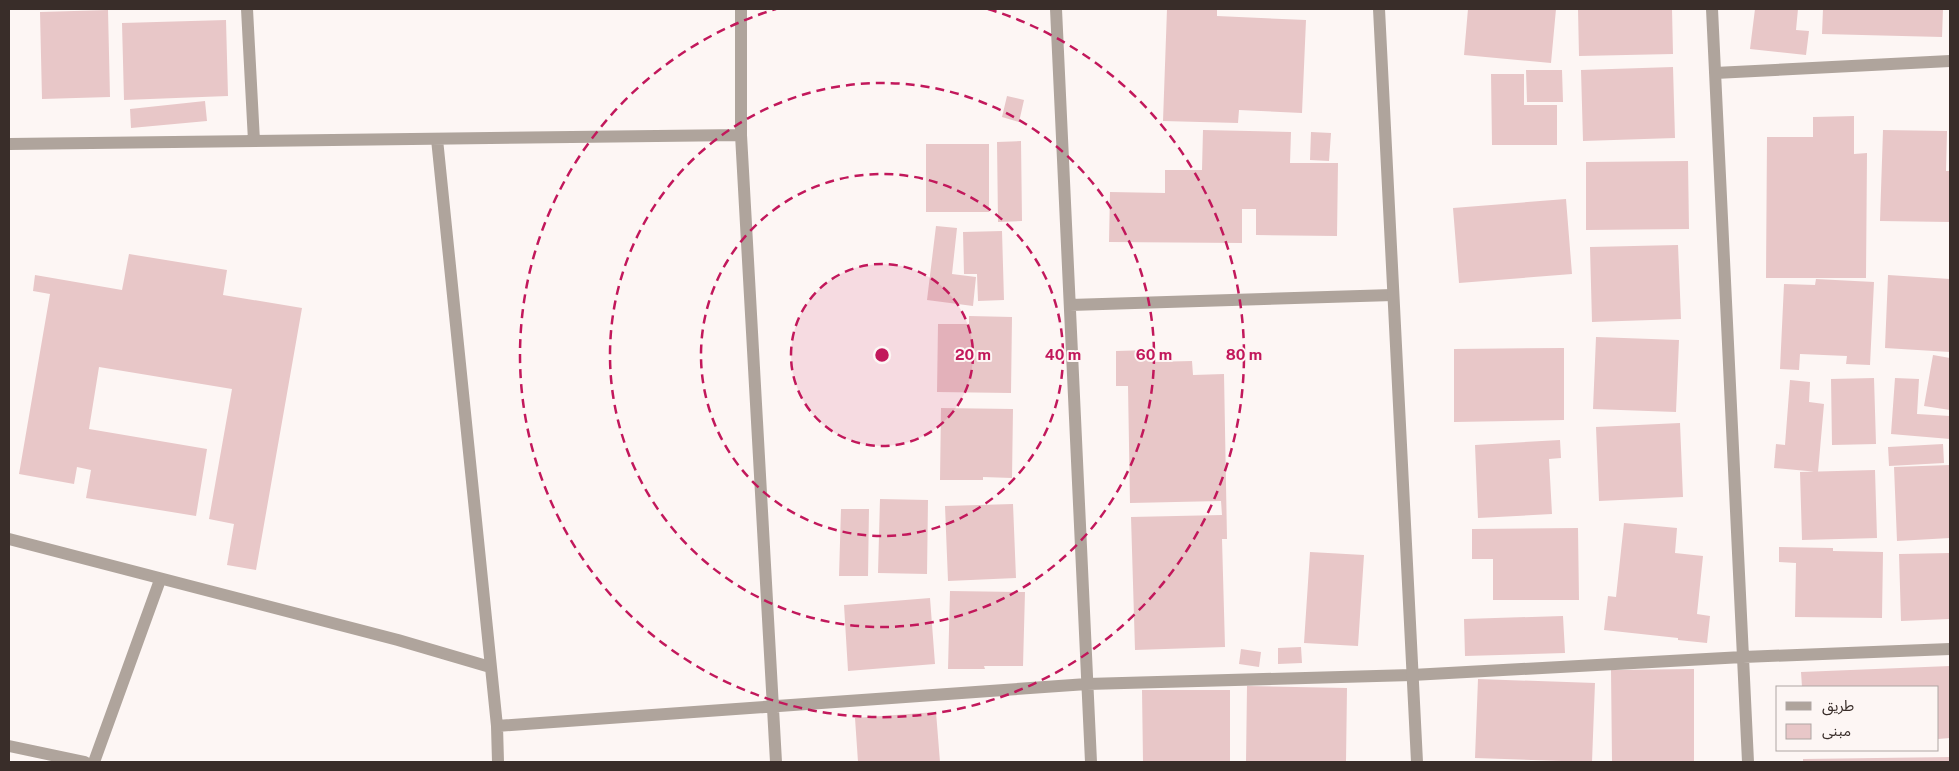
<svg xmlns="http://www.w3.org/2000/svg" width="1959" height="771" font-family="'Public Sans','Noto Sans Arabic',sans-serif">
<style>
.building{fill:#e8c7c8}
.lines{fill:none;stroke-linecap:round;stroke-linejoin:round}
.minor{stroke:#afa49c;stroke-width:12}
.tertiary{stroke:#afa49c;stroke-width:12}
.ring{fill:none;stroke:#c2185b;stroke-width:2.5;stroke-dasharray:9 6}
.centre{fill:#c2185b;stroke:#fdf6f4;stroke-width:2.5}
.ring-label{font-size:15px;text-anchor:middle;font-weight:bold;fill:#c2185b;stroke:#fdf6f4;stroke-width:4;stroke-linejoin:round;paint-order:stroke}
</style>
<rect width="100%" height="100%" fill="#fdf6f4"/>
<!-- building -->
<path class="building" d="M 1167,9 L 1217,9 L 1217,16 L 1306,20 L 1302,113 L 1239,110 L 1238,123 L 1163,121 Z
M 1468,9 L 1556,9 L 1551,63 L 1464,55 Z
M 1578,9 L 1672,9 L 1673,54 L 1579,56 Z
M 1755,9 L 1798,9 L 1796,30 L 1809,31 L 1806,55 L 1750,49 Z
M 1823,9 L 1943,9 L 1942,37 L 1822,34 Z
M 108,10 L 110,97 L 42,99 L 40,12 Z
M 226,20 L 228,96 L 124,100 L 122,23 Z
M 1673,67 L 1675,138 L 1583,141 L 1581,70 Z
M 1526,70 L 1562,70 L 1563,102 L 1527,102 Z
M 1491,74 L 1524,74 L 1524,105 L 1557,105 L 1557,145 L 1492,145 Z
M 1007,96 L 1024,100 L 1019,122 L 1002,117 Z
M 205,101 L 207,121 L 131,128 L 130,109 Z
M 1854,116 L 1854,154 L 1867,153 L 1866,278 L 1766,278 L 1767,137 L 1813,137 L 1813,117 Z
M 1203,130 L 1291,132 L 1290,163 L 1338,163 L 1337,236 L 1256,235 L 1256,209 L 1242,209 L 1242,243 L 1109,242 L 1110,192 L 1165,193 L 1165,170 L 1202,170 Z
M 1883,130 L 1947,131 L 1946,171 L 1950,171 L 1950,222 L 1880,221 Z
M 1311,132 L 1331,133 L 1329,161 L 1310,160 Z
M 1021,141 L 1022,221 L 998,222 L 997,142 Z
M 926,144 L 989,144 L 989,212 L 926,212 Z
M 1688,161 L 1689,229 L 1586,230 L 1586,162 Z
M 1566,199 L 1572,274 L 1459,283 L 1453,208 Z
M 936,226 L 957,228 L 952,274 L 976,277 L 973,306 L 927,300 Z
M 1002,231 L 1004,300 L 978,301 L 977,274 L 964,274 L 963,232 Z
M 1678,245 L 1681,319 L 1592,322 L 1590,247 Z
M 129,254 L 227,270 L 223,295 L 302,308 L 256,570 L 227,565 L 234,524 L 209,519 L 232,389 L 99,367 L 89,429 L 207,449 L 196,516 L 86,498 L 91,470 L 77,467 L 74,484 L 19,474 L 50,294 L 33,291 L 35,275 L 122,290 Z
M 1888,275 L 1950,279 L 1950,352 L 1885,348 Z
M 1816,279 L 1874,282 L 1870,365 L 1846,364 L 1847,356 L 1800,354 L 1799,370 L 1780,369 L 1784,284 L 1815,285 Z
M 969,316 L 1012,317 L 1011,393 L 937,392 L 938,324 L 969,324 Z
M 1596,337 L 1679,340 L 1676,412 L 1593,409 Z
M 1564,348 L 1564,420 L 1454,422 L 1454,349 Z
M 1150,350 L 1151,362 L 1192,361 L 1193,375 L 1224,374 L 1227,539 L 1222,539 L 1225,647 L 1135,650 L 1131,517 L 1222,515 L 1221,501 L 1130,503 L 1128,386 L 1116,386 L 1116,351 Z
M 1933,355 L 1950,358 L 1950,410 L 1924,406 Z
M 1874,378 L 1876,444 L 1832,445 L 1831,379 Z
M 1895,378 L 1919,379 L 1917,414 L 1950,416 L 1950,439 L 1891,434 Z
M 1790,380 L 1810,382 L 1809,402 L 1824,404 L 1818,472 L 1774,468 L 1776,444 L 1785,445 Z
M 941,408 L 1013,409 L 1012,478 L 983,477 L 983,480 L 940,480 Z
M 1680,423 L 1683,497 L 1599,501 L 1596,427 Z
M 1560,440 L 1561,458 L 1549,459 L 1552,514 L 1478,518 L 1475,445 Z
M 1943,444 L 1944,463 L 1889,466 L 1888,447 Z
M 1950,465 L 1950,538 L 1897,541 L 1894,467 Z
M 1875,470 L 1877,538 L 1802,540 L 1800,472 Z
M 880,499 L 928,500 L 927,574 L 878,573 Z
M 1013,504 L 1016,578 L 948,581 L 945,506 Z
M 841,509 L 869,509 L 868,576 L 839,576 Z
M 1624,523 L 1677,528 L 1675,553 L 1703,556 L 1697,614 L 1710,616 L 1707,643 L 1678,640 L 1678,638 L 1604,630 L 1608,596 L 1616,597 Z
M 1578,528 L 1579,600 L 1493,600 L 1493,559 L 1472,559 L 1472,529 Z
M 1779,547 L 1833,548 L 1833,551 L 1883,552 L 1882,618 L 1795,617 L 1796,563 L 1779,562 Z
M 1310,552 L 1364,555 L 1358,646 L 1304,643 Z
M 1950,553 L 1950,619 L 1901,621 L 1899,554 Z
M 950,591 L 1025,592 L 1023,666 L 984,666 L 985,669 L 948,669 Z
M 930,598 L 935,664 L 848,671 L 844,605 Z
M 1563,616 L 1565,653 L 1465,656 L 1464,619 Z
M 1301,647 L 1302,663 L 1278,664 L 1278,648 Z
M 1241,649 L 1261,652 L 1259,667 L 1239,664 Z
M 1950,666 L 1950,738 L 1938,739 L 1938,687 L 1802,687 L 1801,672 Z
M 1694,669 L 1694,762 L 1612,762 L 1611,670 Z
M 1478,679 L 1595,683 L 1592,762 L 1475,758 Z
M 1247,686 L 1347,688 L 1346,762 L 1246,762 Z
M 1142,690 L 1230,690 L 1230,762 L 1143,762 Z
M 936,712 L 940,762 L 858,762 L 855,718 Z
M 1950,757 L 1950,762 L 1803,762 L 1803,759 Z"/>
<g class="lines">
<!-- minor -->
<path class="minor" d="M 247,9 L 254,141
M 741,9 L 741,135 L 776,762
M 1056,9 L 1091,762
M 1712,9 L 1748,762
M 1715,73 L 1950,61
M 437,139 L 497,726 L 498,762
M 9,144 L 741,135
M 1070,305 L 1393,295
M 9,539 L 398,640 L 490,667
M 497,726 L 1087,684 L 1412,675 L 1743,657 L 1950,649
M 9,746 L 85,762
M 94,762 L 160,580"/>
<!-- tertiary -->
<path class="tertiary" d="M 1379,9 L 1417,762"/>
</g>
<!-- distance rings -->
<circle cx="882" cy="355" r="91" fill="#c2185b" fill-opacity=".12"/>
<g class="ring">
<circle cx="882" cy="355" r="91"/>
<circle cx="882" cy="355" r="181"/>
<circle cx="882" cy="355" r="272"/>
<path d="M988 9A362 362 0 1 1 776 9"/>
</g>
<circle cx="882" cy="355" r="8" class="centre"/>
<g class="ring-label">
<text x="973" y="360">20 m</text>
<text x="1063" y="360">40 m</text>
<text x="1154" y="360">60 m</text>
<text x="1244" y="360">80 m</text>
</g>
<!-- border -->
<rect width="1959" height="771" fill="none" stroke="#392d29" stroke-width="20"/>
<!-- legend -->
<rect x="1776" y="686" width="162" height="65" fill="#fdf6f4" stroke="#afa6a3"/>
<rect x="1786" y="702" width="25" height="8" fill="#afa49c" stroke="#afa6a3"/>
<text x="1822" y="711" font-size="15" fill="#392d29">طريق</text>
<rect x="1786" y="724" width="25" height="15" fill="#e8c7c8" stroke="#afa6a3"/>
<text x="1822" y="736" font-size="15" fill="#392d29">مبنى</text>
</svg>
